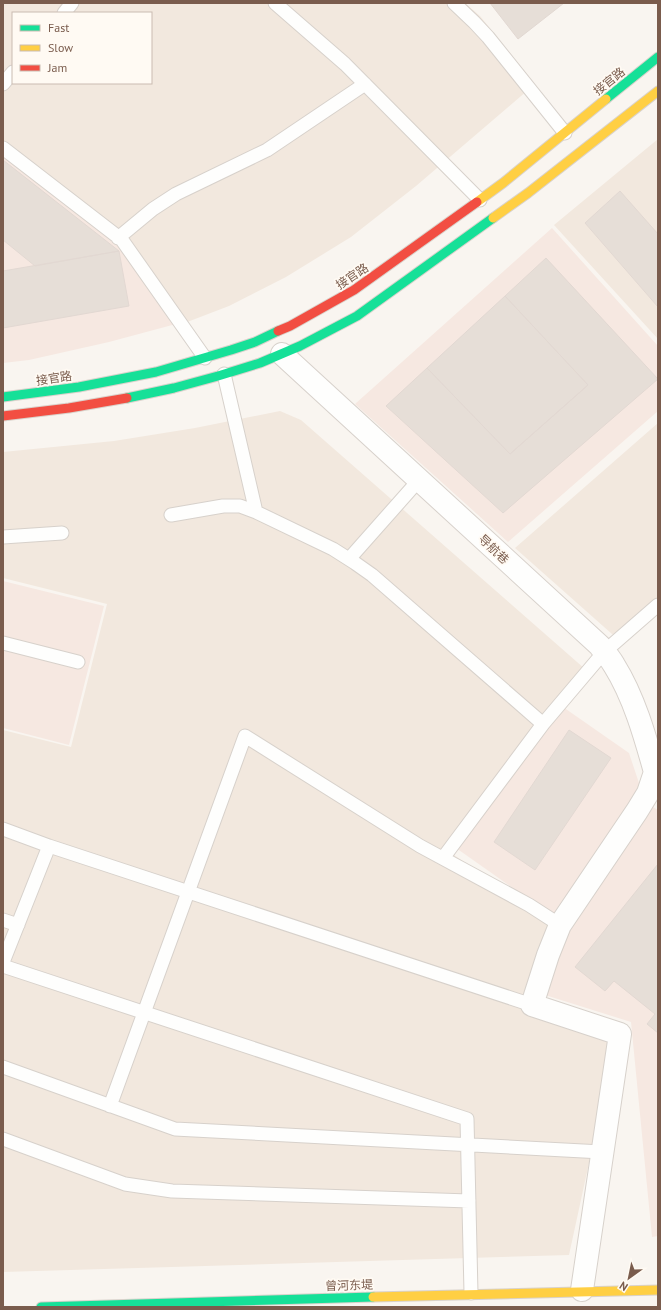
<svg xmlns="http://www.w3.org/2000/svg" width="661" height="1310" font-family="'PT Sans','Noto Sans SC',sans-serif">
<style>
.residential{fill:#f2e8de;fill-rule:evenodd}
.commercial{fill:#f6e8e1}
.building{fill:#e6ded7;stroke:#e2d8d2}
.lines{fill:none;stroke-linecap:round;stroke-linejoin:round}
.lane-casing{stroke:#d7d1cb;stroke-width:15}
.street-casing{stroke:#d7d1cb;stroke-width:24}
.fast-casing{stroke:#d9d2cb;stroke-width:11}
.slow-casing{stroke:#d9d2cb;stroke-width:11}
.jam-casing{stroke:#d9d2cb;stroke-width:11}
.lane{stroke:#fefefd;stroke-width:13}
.street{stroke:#fefefd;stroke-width:22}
.fast{stroke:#16e098;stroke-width:9}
.slow{stroke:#ffcf43;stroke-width:9}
.jam{stroke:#f24e42;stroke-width:9}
.labels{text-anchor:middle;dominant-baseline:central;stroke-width:3.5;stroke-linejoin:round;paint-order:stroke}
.street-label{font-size:12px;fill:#7a5c4d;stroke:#fffaf3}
</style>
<rect width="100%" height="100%" fill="#f9f5f0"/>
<!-- residential -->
<path class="residential" d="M 3,3 L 465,3 L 480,16 L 535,84 L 416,186 L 351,237 L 286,277 L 229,306 L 182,324 L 3,145 ZM 13,13 L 151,13 L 151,83 L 13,83 Z
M 658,139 L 658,339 L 554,225 Z
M 280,411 L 301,420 L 585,669 L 447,850 L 552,924 L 523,1011 L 615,1043 L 569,1255 L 3,1272 L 3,730 L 71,747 L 107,604 L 3,578 L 3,452 L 114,441 L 195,428 Z
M 658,423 L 658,610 L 621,642 L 515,548 Z"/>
<!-- commercial -->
<path class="commercial" d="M 3,151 L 119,242 L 176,324 L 109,342 L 29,360 L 3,363 Z
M 552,228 L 658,346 L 658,411 L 508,542 L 355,404 Z
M 3,581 L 104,606 L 69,745 L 3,728 Z
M 563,707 L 629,753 L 642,792 L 554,917 L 456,848 Z
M 653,807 L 658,810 L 658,1236 L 652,1237 L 631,1022 L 545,995 L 561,936 Z"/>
<!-- building -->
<path class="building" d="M 490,3 L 564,3 L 518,39 Z
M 3,160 L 119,251 L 35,266 L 3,240 Z
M 620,191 L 658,234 L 658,307 L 585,223 Z
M 119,251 L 129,306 L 3,328 L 3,271 Z
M 546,258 L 658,379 L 503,513 L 386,406 L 427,368 L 510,454 L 588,385 L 505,296 Z
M 505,296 L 588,385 L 510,454 L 427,368 Z
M 569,730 L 611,758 L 535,870 L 494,842 Z
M 658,864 L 658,1033 L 647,1024 L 655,1014 L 614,981 L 605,991 L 575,967 Z"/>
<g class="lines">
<!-- lane casing -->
<g class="lane-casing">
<path id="lane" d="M 275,3 L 345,64 L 480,200
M 454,3 L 474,22 L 488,37 L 565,133
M 64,13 L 72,3
M 3,84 L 13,72
M 3,148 L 122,240 L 205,358
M 118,238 L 153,209 L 176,194 L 267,150 L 365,84
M 224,374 L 256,512
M 171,515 L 223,506 L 240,506 L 256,512 L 333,549 L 355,563 L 372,575 L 543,724 L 604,652 L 658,605
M 3,537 L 62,533
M 349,559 L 419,480
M 3,643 L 78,662
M 3,829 L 49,846
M 443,858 L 543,724
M 3,920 L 18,925
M 3,962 L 49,846 L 532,1005
M 3,966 L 467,1119 L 471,1293
M 3,1067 L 175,1129 L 602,1152
M 110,1106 L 245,736 L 420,846 L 529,905 L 560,925
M 3,1139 L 125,1184 L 172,1191 L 469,1201"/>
</g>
<!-- street casing -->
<g class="street-casing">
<path id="street" d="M 282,354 L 599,645 C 604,651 610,658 614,665 C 634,697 645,736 655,772 L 658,777
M 582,1290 L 620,1034 L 532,1005 L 548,955 L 560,925 L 637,811 L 648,793 L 655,772"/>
</g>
<!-- fast casing -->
<g class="fast-casing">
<path id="fast" d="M 606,99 L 658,57
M 3,397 L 79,387 L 156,372 L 231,350 L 255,342 L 278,331
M 127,398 L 174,388 L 218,376 L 260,363 L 300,346 L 357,316 L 493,218
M 41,1307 L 373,1297"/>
</g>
<!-- slow casing -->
<g class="slow-casing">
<path id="slow" d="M 477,202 L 503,183 L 606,99
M 493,218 L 528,193 L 658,91
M 373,1297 L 658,1290"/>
</g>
<!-- jam casing -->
<g class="jam-casing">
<path id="jam" d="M 278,331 L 290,326 L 354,290 L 477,202
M 3,416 L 69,408 L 127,398"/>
</g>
<!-- lane -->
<use href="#lane" class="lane"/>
<!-- street -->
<use href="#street" class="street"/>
<!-- fast -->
<use href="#fast" class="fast"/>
<!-- slow -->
<use href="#slow" class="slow"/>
<!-- jam -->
<use href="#jam" class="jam"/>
</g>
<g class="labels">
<!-- street labels -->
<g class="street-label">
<text transform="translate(609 81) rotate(-39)">接官路</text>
<text transform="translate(352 276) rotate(-34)">接官路</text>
<text transform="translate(54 378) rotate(-8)">接官路</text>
<text transform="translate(494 549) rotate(43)">导航巷</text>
<text transform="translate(349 1285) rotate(-2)">曾河东堤</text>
</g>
</g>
<!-- border -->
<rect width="661" height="1310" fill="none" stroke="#7a5c4d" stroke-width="8"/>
<!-- legend -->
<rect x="12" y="12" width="140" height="72" fill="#fffaf3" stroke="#cabbb1"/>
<rect x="20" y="25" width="20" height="6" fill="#16e098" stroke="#cabbb1"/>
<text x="48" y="32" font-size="12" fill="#7a5c4d">Fast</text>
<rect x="20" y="45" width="20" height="6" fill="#ffcf43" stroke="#cabbb1"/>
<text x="48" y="52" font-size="12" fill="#7a5c4d">Slow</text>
<rect x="20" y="65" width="20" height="6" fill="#f24e42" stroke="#cabbb1"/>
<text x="48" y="72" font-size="12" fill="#7a5c4d">Jam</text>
<!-- north arrow -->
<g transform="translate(629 1278) rotate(213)" stroke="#fffaf3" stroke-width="3" paint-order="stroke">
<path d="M0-3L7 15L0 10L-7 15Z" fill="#7a5c4d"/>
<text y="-6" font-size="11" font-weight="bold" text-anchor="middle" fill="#7a5c4d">N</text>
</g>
</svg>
